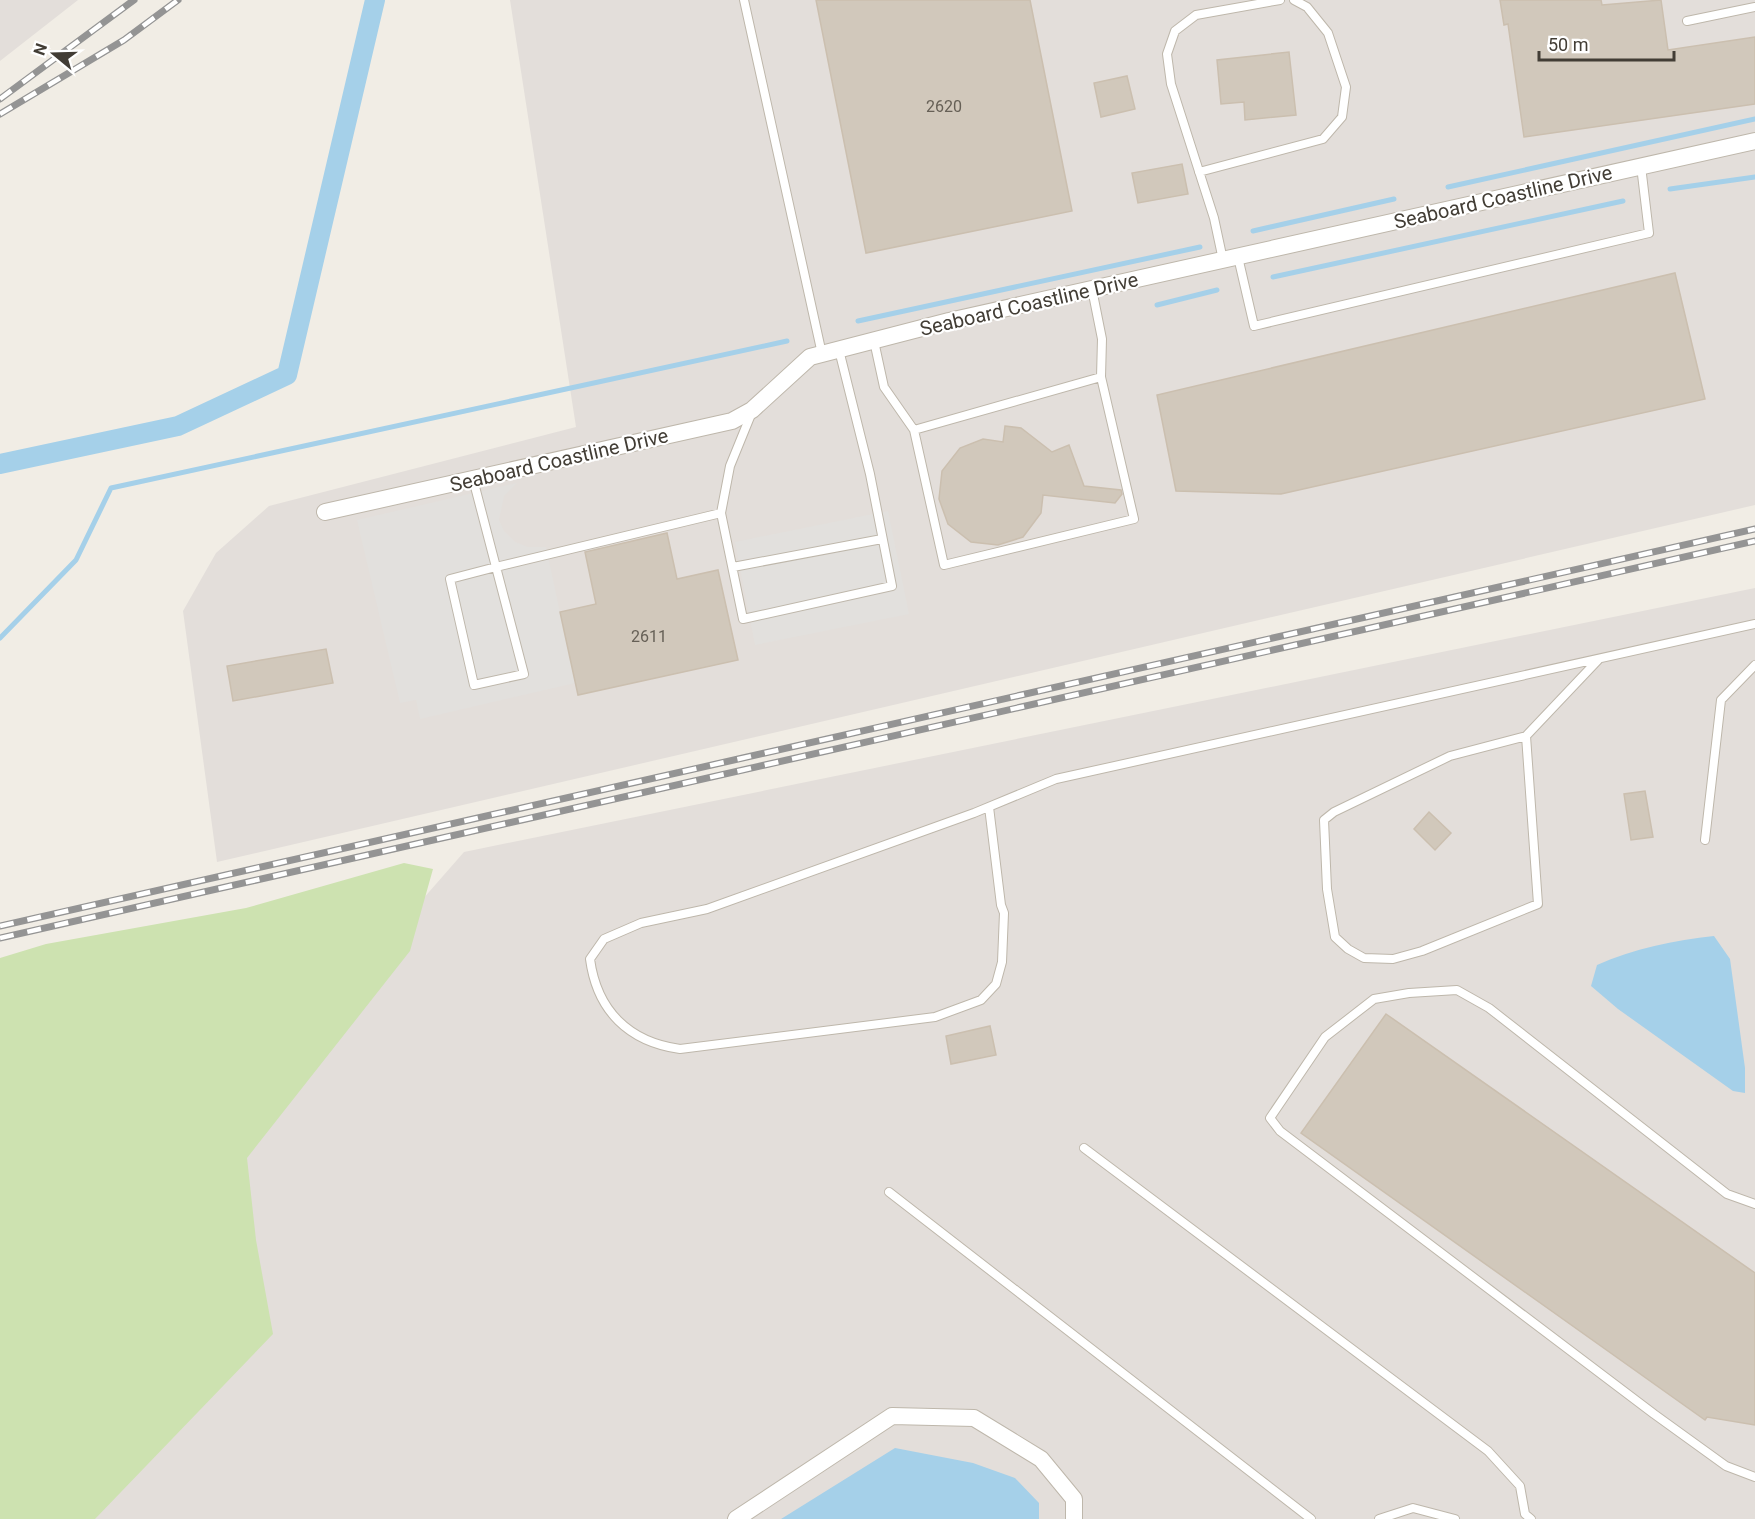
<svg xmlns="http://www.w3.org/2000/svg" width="1755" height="1519" font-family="Roboto,sans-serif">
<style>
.industrial{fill:#e3deda}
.green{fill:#cde2b0}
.parking{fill:#e2e0dd}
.water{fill:#a5d0e9}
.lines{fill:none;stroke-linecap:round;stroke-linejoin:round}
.stream{stroke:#a5d0e9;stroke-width:5}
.canal{stroke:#a5d0e9;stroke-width:20}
.building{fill:#d1c8bb;stroke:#cbbfaf;stroke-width:1.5}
.service-casing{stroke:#beb7ab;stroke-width:10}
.minor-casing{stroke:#beb7ab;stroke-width:18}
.service{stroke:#fff;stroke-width:8}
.minor{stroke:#fff;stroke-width:16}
.rail-casing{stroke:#949494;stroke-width:7}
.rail{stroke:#fff;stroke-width:4.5;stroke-dasharray:14;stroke-linecap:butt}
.labels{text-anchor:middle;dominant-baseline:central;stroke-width:4.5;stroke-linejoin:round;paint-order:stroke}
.number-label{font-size:16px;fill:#666056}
.street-label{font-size:20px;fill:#423d35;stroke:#fff}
</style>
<rect width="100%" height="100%" fill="#f1ede5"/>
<!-- industrial -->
<path class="industrial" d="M 0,0 L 78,0 L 0,61 Z
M 510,0 L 1755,0 L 1755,505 L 217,862 L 183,611 L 216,553 L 269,506 L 576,427 Z
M 1755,588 L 1755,1519 L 53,1519 L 107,1388 L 338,996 L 464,852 Z"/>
<!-- green -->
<path class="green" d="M 404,863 L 433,869 L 410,951 L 247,1158 L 256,1240 L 273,1334 L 95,1519 L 0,1519 L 0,958 L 46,944 L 246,908 Z"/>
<!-- parking -->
<path class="parking" d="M 517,483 L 504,496 L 499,520 L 504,531 L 515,542 L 528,547 L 546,547 L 575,683 L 420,719 L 416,700 L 400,703 L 357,520 Z
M 888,511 L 909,614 L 755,645 L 735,542 Z"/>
<!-- water -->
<path class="water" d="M 1714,936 L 1730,959 L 1745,1068 L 1745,1093 L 1733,1091 L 1618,1009 L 1591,986 L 1597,965 C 1633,949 1675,940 1714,936 Z
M 895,1448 L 973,1463 L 1015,1478 L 1039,1503 L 1039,1519 L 781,1519 Z"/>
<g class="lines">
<!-- stream -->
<path class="stream" d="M 1448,187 L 1755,119
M 1670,189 L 1755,177
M 1253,231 L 1394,199
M 1273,277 L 1623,201
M 1157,305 L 1217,290
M 858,321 L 1200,247
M 0,638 L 76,560 L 111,488 L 787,341"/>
<!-- canal -->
<path class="canal" d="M 0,464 L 178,426 L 287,375 L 375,0"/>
</g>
<!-- building -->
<path class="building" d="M 816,0 L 1030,0 L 1072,211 L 866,253 Z
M 1500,0 L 1601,0 L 1602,5 L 1661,0 L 1668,50 L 1755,37 L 1755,104 L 1524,137 L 1508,24 L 1504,25 Z
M 1289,52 L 1296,115 L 1245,120 L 1244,102 L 1221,104 L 1217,60 Z
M 1127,76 L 1135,109 L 1101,117 L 1094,83 Z
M 1182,164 L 1188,194 L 1138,203 L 1132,173 Z
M 1675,273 L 1705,399 L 1281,494 L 1176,491 L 1157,395 Z
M 1005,426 L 1021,428 L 1052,452 L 1069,445 L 1084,486 L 1121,490 L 1122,494 L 1115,503 L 1043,495 L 1041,513 L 1023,537 L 998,545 L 971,542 L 948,524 L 939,499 L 942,471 L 960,448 L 983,439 L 1003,442 Z
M 667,533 L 677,579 L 718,570 L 738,660 L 578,695 L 560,612 L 596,604 L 585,552 Z
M 326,649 L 333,683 L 233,701 L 227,666 Z
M 1645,791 L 1653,837 L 1631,840 L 1624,794 Z
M 1429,812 L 1451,833 L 1435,850 L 1414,829 Z
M 1386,1014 L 1755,1273 L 1755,1425 L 1707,1417 L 1705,1420 L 1301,1133 Z
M 990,1026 L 996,1055 L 951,1064 L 946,1036 Z"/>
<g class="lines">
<!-- service casing -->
<g class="service-casing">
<path id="service" d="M 744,0 L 822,354
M 1687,21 L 1755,7
M 1199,172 L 1323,139 L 1342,117 L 1346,87 L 1328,33 L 1307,7 L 1294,0
M 1238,257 L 1254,326 L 1649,233 L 1641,166
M 1223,260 L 1214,218 L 1171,84 L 1167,54 L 1175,31 L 1196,15 L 1280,0
M 874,341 L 884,387 L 914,430 L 1101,377 L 1102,339 L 1092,289
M 752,412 L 730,466 L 721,513 L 743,619 L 892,586 L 870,474 L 839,350
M 914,430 L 944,565 L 1134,519 L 1101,377
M 473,479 L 496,567 L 721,513
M 496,567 L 524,674 L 474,685 L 450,579 Z
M 733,567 L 882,539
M 1526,736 L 1450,756 L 1334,812 L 1324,820 L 1327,889 L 1335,937 L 1348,949 L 1364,958 L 1393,959 L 1422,951 L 1538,904 L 1526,736 L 1599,659
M 989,807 L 1001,905 L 1004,913 L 1002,962 L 996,984 L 981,1000 L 935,1017 L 680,1049 C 629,1042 597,1011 590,959 L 604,939 L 641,923 L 707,909 L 974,813 L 1056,779 L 1755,624
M 1705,840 L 1721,700 L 1755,665
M 1084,1148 L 1488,1451 L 1520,1486 L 1525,1514 L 1531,1519
M 889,1192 L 1311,1519
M 1755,1204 L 1727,1194 L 1489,1008 L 1457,990 L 1409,993 L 1374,999 L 1325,1037 L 1270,1118 L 1280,1131 L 1654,1414 L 1726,1466 L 1755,1477
M 1379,1519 L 1413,1508 L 1455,1519"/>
</g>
<!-- minor casing -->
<g class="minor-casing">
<path id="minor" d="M 325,512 L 732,421 L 752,410 L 810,357 L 949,321 L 1755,141
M 736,1519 L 892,1416 L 974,1418 L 1041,1459 L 1074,1499 L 1074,1519"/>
</g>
<!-- service -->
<use href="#service" class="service"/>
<!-- minor -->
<use href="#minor" class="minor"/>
<!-- rail casing -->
<g class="rail-casing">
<path id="rail" d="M 0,99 L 134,0
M 0,114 L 124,40 L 178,0
M 0,926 L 1755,529
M 0,938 L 1755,541"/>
</g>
<!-- rail -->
<use href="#rail" class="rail"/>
</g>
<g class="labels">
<!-- number labels -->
<g class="number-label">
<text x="944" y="106">2620</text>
<text x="649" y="636">2611</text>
</g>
<!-- street labels -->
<g class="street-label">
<text transform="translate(1503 197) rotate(-13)">Seaboard Coastline Drive</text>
<text transform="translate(1029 304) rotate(-13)">Seaboard Coastline Drive</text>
<text transform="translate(559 460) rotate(-13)">Seaboard Coastline Drive</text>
</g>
</g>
<!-- north arrow -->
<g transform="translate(54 54) rotate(289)" stroke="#ffffff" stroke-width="4.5" paint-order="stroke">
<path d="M0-4.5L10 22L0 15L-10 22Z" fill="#423d35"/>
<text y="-9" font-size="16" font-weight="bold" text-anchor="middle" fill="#423d35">N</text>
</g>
<!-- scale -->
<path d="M1539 51v9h135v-9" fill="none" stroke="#423d35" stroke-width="3"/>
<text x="1548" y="51" font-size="18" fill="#423d35" stroke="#ffffff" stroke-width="4.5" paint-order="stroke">50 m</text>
</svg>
